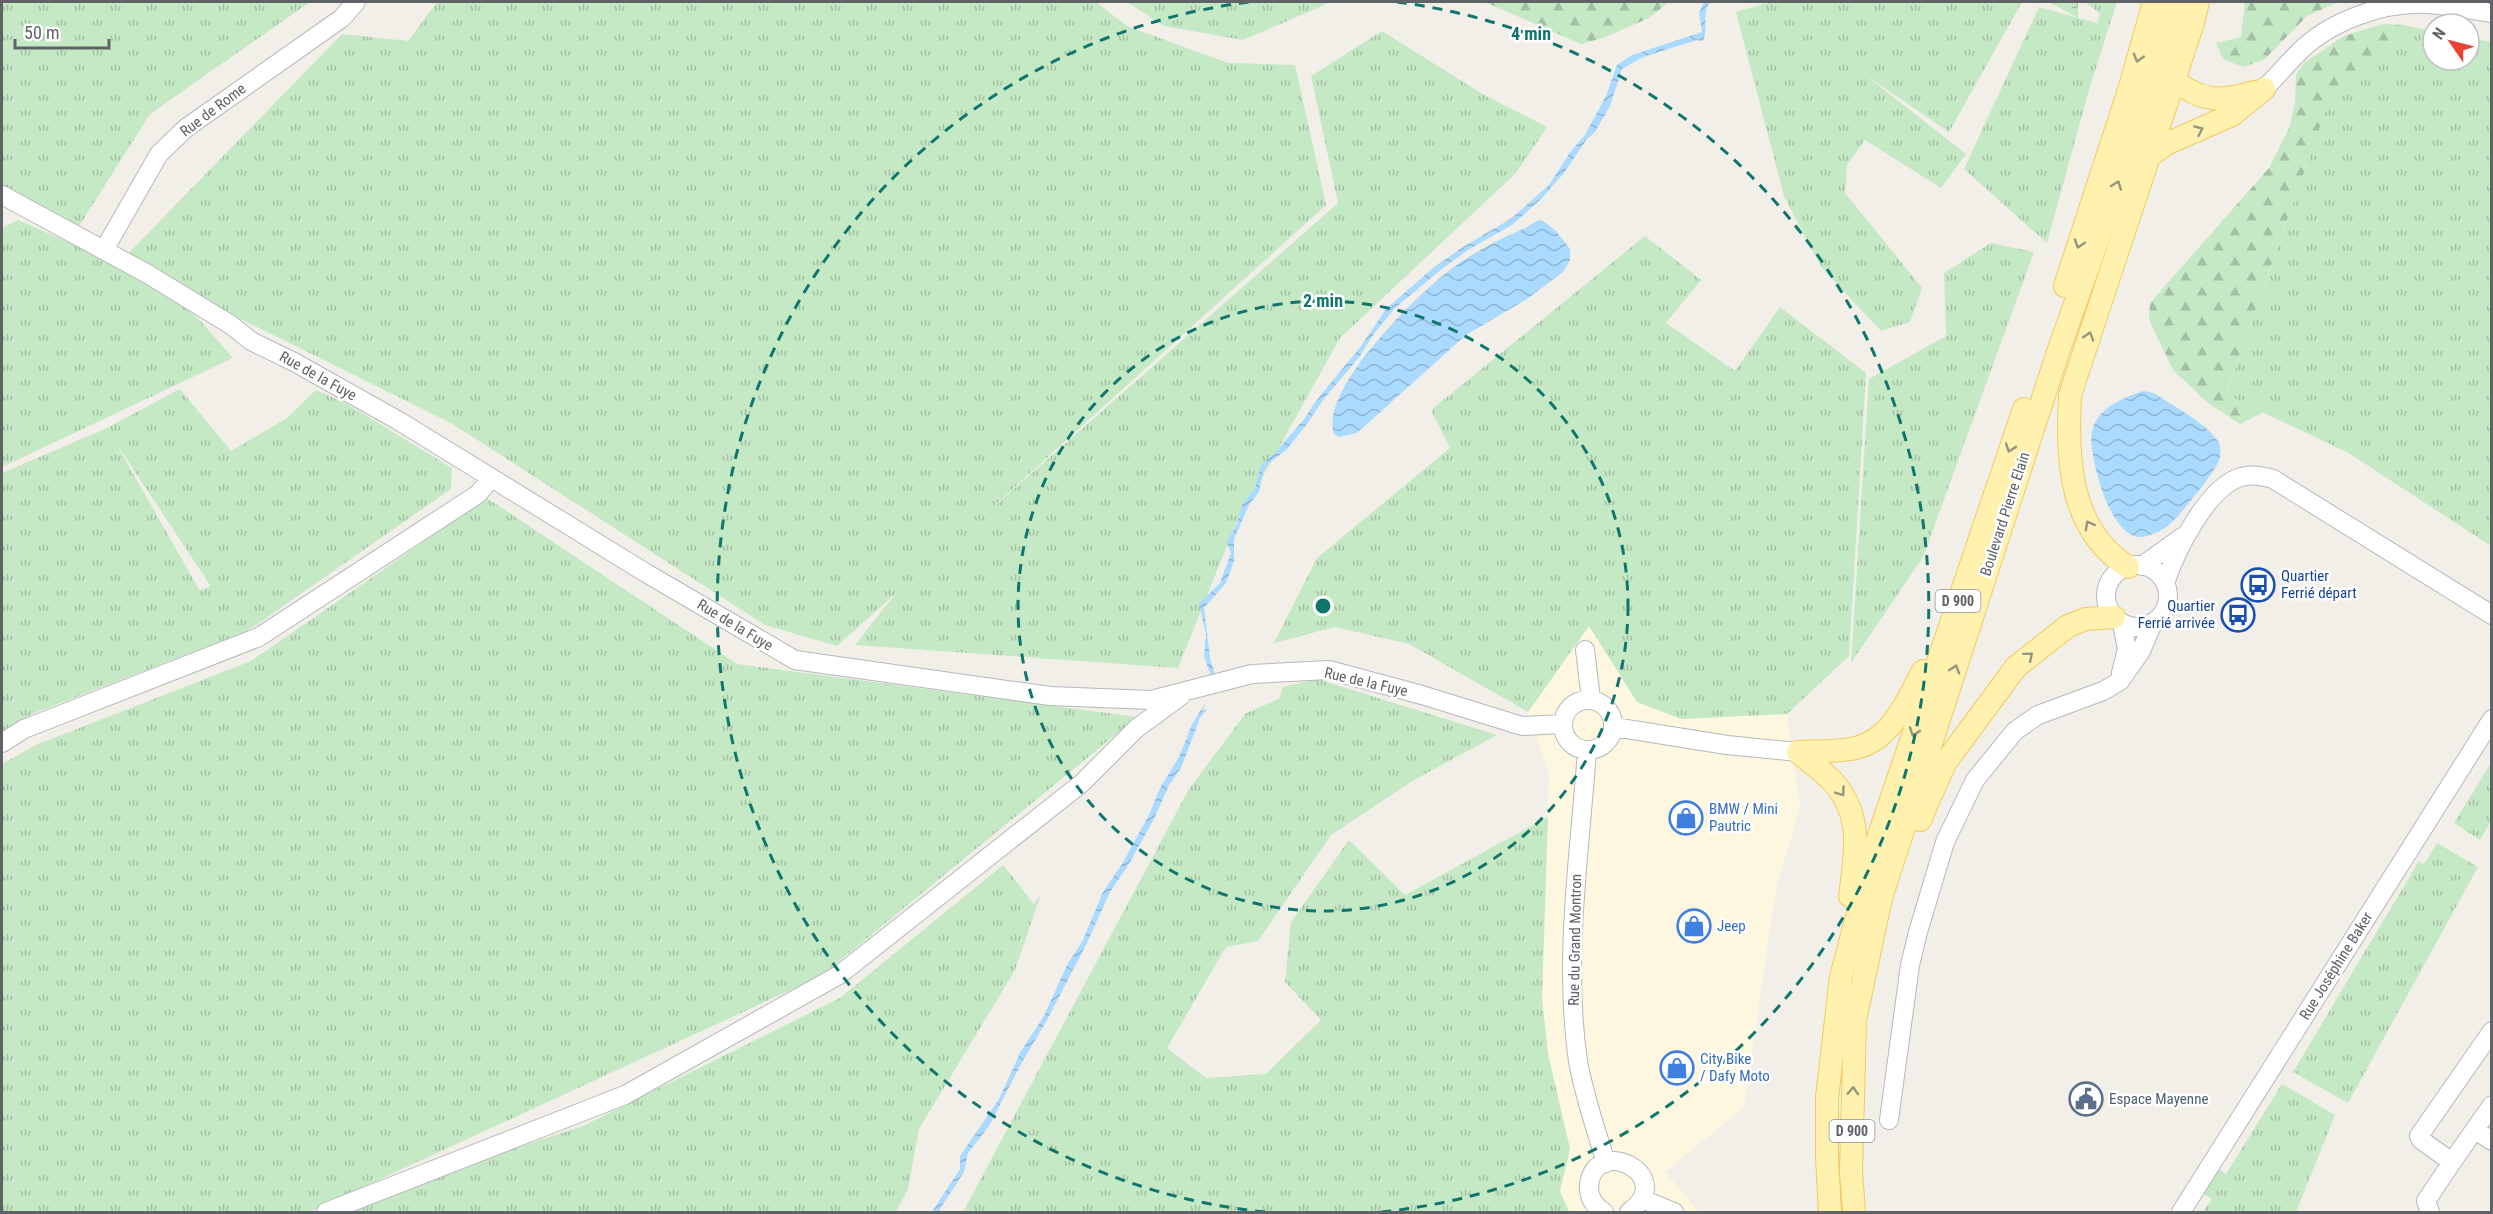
<svg xmlns="http://www.w3.org/2000/svg" width="2493" height="1214" font-family="'Roboto Condensed',sans-serif">
<style>
.commercial{fill:#fef7e0}
.grass{fill:url(#grass-tufts);fill-rule:evenodd}
.forest{fill:url(#forest-firs)}
.wetland{fill:url(#wetland-marsh)}
.water{fill:url(#water-waves)}
.lines{fill:none;stroke-linecap:round;stroke-linejoin:round}
.minor-casing{stroke:#b5b8bc;stroke-width:20}
.major-casing{stroke:#f2c960;stroke-width:24}
.minor{stroke:#fff;stroke-width:18}
.major{stroke:#fff2af;stroke-width:22}
.oneway{stroke:#979581}
.ring{fill:none;stroke:#0f766e;stroke-width:3;stroke-dasharray:10 8}
.labels{text-anchor:middle;dominant-baseline:central;stroke-width:5;stroke-linejoin:round;paint-order:stroke}
.shield{fill:#fff;stroke:#8f9295;stroke-width:1.5}
.shield-label{font-size:14px;font-weight:bold;fill:#5f6368}
.street-label{font-size:15px;fill:#5f6368;stroke:#fff}
.transit-label{font-size:15px;fill:#164399;stroke:#fff;text-anchor:start}
.shop-label{font-size:15px;fill:#366cbe;stroke:#fff;text-anchor:start}
.service-label{font-size:15px;fill:#4e5e75;stroke:#fff;text-anchor:start}
.centre{fill:#0f766e;stroke:#fff;stroke-width:3}
.ring-label{font-size:18px;text-anchor:middle;font-weight:bold;fill:#0f766e;stroke:#fff;stroke-width:5;stroke-linejoin:round;paint-order:stroke}
</style>
<defs>
<pattern id="grass-tufts" width="24" height="20" patternUnits="userSpaceOnUse" patternTransform="scale(1.5)"><rect width="24" height="20" fill="#c5e8c5"/><path d="M3 7l-1-3M5 7V3M7 7l1-3M15 17l-1-3M17 17v-4M19 17l1-3" fill="none" stroke="#a3c0a4"/></pattern>
<pattern id="forest-firs" width="22" height="20" patternUnits="userSpaceOnUse" patternTransform="scale(1.5)"><rect width="22" height="20" fill="#c5e8c5"/><path d="M5 1l3.5 6h-7zM16 11l3.5 6h-7z" fill="#a3c0a4"/></pattern>
<pattern id="wetland-marsh" width="20" height="14" patternUnits="userSpaceOnUse" patternTransform="scale(1.5)"><rect width="20" height="14" fill="#c5e8c5"/><path d="M1 5h8M5 5V1M11 12h8M15 12V8" fill="none" stroke="#a3c0a4"/></pattern>
<pattern id="water-waves" width="16" height="10" patternUnits="userSpaceOnUse" patternTransform="scale(1.5)"><rect width="16" height="10" fill="#aadaff"/><path d="M0 5q4-4 8 0t8 0" fill="none" stroke="#8eb4d2"/></pattern>
</defs>
<rect width="100%" height="100%" fill="#f1efe8"/>
<!-- commercial -->
<path class="commercial" d="M 1589,625 L 1637,702 L 1681,719 L 1787,714 L 1800,807 L 1776,889 L 1744,1107 L 1665,1172 L 1699,1212 L 1569,1212 L 1560,1192 L 1570,1149 L 1548,1054 L 1542,998 L 1549,774 L 1528,712 Z"/>
<!-- grass -->
<path class="grass" d="M 2,2 L 310,2 L 150,114 L 74,234 L 2,188 Z
M 437,2 L 1096,2 L 1127,26 L 1228,63 L 1295,65 L 1326,205 L 965,532 L 1338,203 L 1311,76 L 1382,31 L 1484,95 L 1547,127 L 1516,173 L 1340,338 L 1234,528 L 1178,668 L 855,645 L 896,593 L 837,646 L 765,625 L 451,423 L 122,260 L 342,34 L 408,41 Z
M 1127,2 L 1328,2 L 1322,6 L 1243,40 L 1164,26 Z
M 1771,2 L 2022,2 L 1949,132 L 1864,74 L 1966,154 L 1941,188 L 1865,140 L 1847,165 L 1845,193 L 1922,288 L 1910,322 L 1881,331 L 1821,267 L 1784,196 L 1736,12 Z
M 2086,2 L 2117,2 L 2090,86 L 2047,243 L 1964,169 L 2039,7 L 2097,23 L 2100,14 Z
M 2402,25 L 2433,31 L 2433,60 L 2469,60 L 2469,38 L 2491,42 L 2491,546 L 2347,452 L 2226,395 L 2332,92 L 2399,33 Z
M 18,220 L 171,288 L 233,358 L 2,467 L 2,228 Z
M 1645,236 L 1701,280 L 1666,323 L 1735,371 L 1780,307 L 1866,373 L 1849,656 L 1787,714 L 1681,719 L 1637,702 L 1589,626 L 1528,712 L 1409,644 L 1335,627 L 1274,643 L 1317,558 L 1450,448 L 1431,410 Z
M 1991,243 L 2034,252 L 1923,557 L 1851,663 L 1869,379 L 1946,336 L 1944,273 Z
M 180,389 L 231,451 L 287,418 L 316,390 L 347,404 L 452,468 L 451,489 L 246,632 L 34,713 L 2,733 L 2,473 L 107,428 ZM 114,440 L 210,585 L 210,586 L 200,591 Z
M 487,498 L 737,664 L 1137,717 L 821,976 L 309,1212 L 2,1212 L 2,764 L 36,745 L 251,661 Z
M 1317,679 L 1497,735 L 1414,780 L 1331,835 L 1258,941 L 1226,947 L 1167,1048 L 1206,1078 L 1266,1074 L 1321,1020 L 1285,982 L 1291,922 L 1349,840 L 1405,895 L 1548,817 L 1542,998 L 1548,1054 L 1570,1149 L 1560,1191 L 1569,1212 L 963,1212 L 1189,789 L 1246,713 L 1279,699 L 1283,687 Z
M 2491,763 L 2491,821 L 2480,840 L 2454,823 Z
M 2437,843 L 2478,867 L 2348,1103 L 2293,1072 L 2419,861 L 2424,864 Z
M 1003,865 L 1034,904 L 1041,894 L 1015,970 L 919,1129 L 908,1189 L 896,1212 L 353,1212 L 348,1203 L 583,1126 L 840,998 Z
M 2282,1084 L 2335,1115 L 2296,1212 L 2203,1212 L 2212,1199 L 2200,1192 L 2216,1167 L 2226,1174 Z"/>
<!-- forest -->
<path class="forest" d="M 1485,2 L 1669,2 L 1649,18 L 1603,38 L 1581,44 Z
M 2245,2 L 2338,2 L 2307,16 L 2265,59 L 2243,67 L 2223,59 L 2216,43 L 2241,37 Z
M 2382,24 L 2402,25 L 2399,33 L 2332,92 L 2226,394 L 2264,412 L 2240,424 L 2208,403 L 2173,370 L 2149,320 L 2150,303 L 2269,168 L 2290,126 L 2295,102 L 2296,75 L 2304,63 L 2344,36 Z"/>
<!-- wetland -->
<path class="wetland" d="M 2049,2 L 2078,2 L 2078,18 Z"/>
<!-- water -->
<path class="water" d="M 1704,2 L 1710,2 C 1701,14 1709,27 1703,41 L 1697,40 L 1643,57 L 1622,69 L 1610,106 L 1595,132 L 1587,139 L 1564,173 L 1542,198 L 1512,225 L 1471,248 L 1443,268 L 1395,308 L 1373,335 L 1360,356 L 1323,400 L 1307,424 L 1287,449 L 1267,465 L 1263,473 L 1259,492 L 1249,505 L 1234,539 L 1234,561 L 1226,583 L 1204,608 L 1210,658 L 1215,675 L 1211,676 L 1204,656 L 1206,634 L 1199,604 L 1220,583 L 1231,553 L 1227,544 L 1228,539 L 1237,524 L 1242,505 L 1255,488 L 1261,465 L 1273,455 L 1305,418 L 1316,401 L 1361,346 L 1386,309 L 1433,268 L 1463,247 L 1512,218 L 1549,185 L 1571,151 L 1585,135 L 1606,96 L 1617,65 L 1632,55 L 1702,32 L 1699,13 Z
M 1542,220 L 1556,231 L 1570,249 L 1570,260 L 1563,272 L 1527,299 L 1466,335 L 1357,433 L 1339,437 L 1334,434 C 1319,391 1414,298 1446,273 C 1469,255 1494,241 1521,230 C 1529,227 1533,221 1542,220 Z
M 2143,391 L 2154,393 C 2171,405 2210,425 2219,443 C 2221,449 2221,459 2217,465 C 2208,480 2178,519 2165,528 C 2160,531 2149,536 2143,537 C 2112,540 2095,472 2092,449 C 2086,414 2114,401 2143,391 Z
M 1206,702 L 1202,711 L 1207,709 L 1200,718 L 1181,768 L 1169,785 L 1155,817 L 1129,864 L 1110,892 L 1087,943 L 1047,1020 L 1021,1064 L 989,1126 L 968,1153 L 964,1172 L 938,1212 L 932,1212 L 960,1169 L 960,1156 L 999,1099 L 1021,1051 L 1044,1016 L 1068,963 L 1082,942 L 1103,892 L 1122,864 L 1149,815 L 1160,788 L 1179,757 L 1192,724 Z"/>
<g class="lines">
<!-- minor casing -->
<g class="minor-casing">
<path id="minor" d="M 2264,89 C 2276,77 2287,64 2299,52 C 2330,21 2383,2 2427,4 C 2448,5 2470,10 2492,13
M 2,195 L 146,273 L 231,325 L 251,341 L 294,362 L 399,421 L 646,573 L 795,660 L 1050,696 L 1151,700 L 1252,674 L 1329,670 L 1422,695 L 1522,726 L 1562,724
M 104,250 L 159,154 L 186,128 L 342,18 L 356,2
M2106 596a31 31 0 1 1 62 0a31 31 0 1 1-62 0Z
M 2142,566 L 2182,537
M 2165,583 C 2176,551 2207,487 2241,477 C 2253,474 2262,476 2273,479 L 2492,615
M 1585,650 L 1591,699
M 2121,673 L 2127,649 L 2122,624
M1563 725a25 25 0 1 1 50 0a25 25 0 1 1-50 0Z
M 1614,727 L 1727,745 L 1798,752
M 2,743 L 24,729 L 259,637 L 478,494 L 491,478
M 1587,750 C 1580,853 1563,958 1578,1061 C 1584,1096 1596,1129 1606,1163
M 2492,1031 L 2419,1136 L 2421,1140 L 2452,1162 L 2492,1105
M 1889,1120 L 1910,965 L 1918,932 L 1945,842 L 1975,780 L 2015,731 L 2038,715 L 2103,691 L 2120,681 L 2141,651 L 2153,623
M 2475,1130 L 2492,1141
M 1642,1199 L 1674,1212
M 326,1212 L 625,1095 L 839,975 L 1082,783 L 1137,728 L 1181,696
M 1604,1212 C 1594,1206 1588,1197 1589,1185 C 1596,1133 1679,1177 1629,1212
M 2181,1212 L 2492,719
M 2430,1212 L 2426,1201 L 2452,1162"/>
</g>
<!-- major casing -->
<g class="major-casing">
<path id="major" d="M 2174,80 C 2201,102 2221,102 2254,92
M 2148,157 L 2166,144 L 2232,115 L 2264,89
M 2065,286 L 2130,87 L 2154,2
M 2128,567 C 2068,529 2067,458 2070,395 L 2192,26 L 2198,2
M 1798,752 C 1810,762 1824,772 1834,783 C 1864,818 1855,855 1850,896
M 1798,752 C 1815,751 1833,752 1850,749 C 1890,743 1906,703 1923,671
M 1920,820 L 1945,763 L 2016,667 L 2068,626 L 2086,619 L 2114,617
M 1830,1212 L 1827,1157 L 1827,1098 L 1841,977 L 1876,844 L 2024,409
M 1854,1212 L 1851,1172 L 1855,1020 L 1881,898 L 2058,352 L 2154,81 L 2176,2"/>
</g>
<!-- minor -->
<use href="#minor" class="minor"/>
<!-- major -->
<use href="#major" class="major"/>
</g>
<!-- one-way arrows -->
<defs><path id="oneway-chevron" d="M-2-3.5L2.5 0L-2 3.5" fill="none" stroke-width="1.6" stroke-linecap="round" stroke-linejoin="round" transform="scale(1.5)"/></defs>
<g class="oneway">
<use href="#oneway-chevron" transform="translate(2138 58) rotate(106)"/>
<use href="#oneway-chevron" transform="translate(2199 130) rotate(-24)"/>
<use href="#oneway-chevron" transform="translate(2117 185) rotate(-70)"/>
<use href="#oneway-chevron" transform="translate(2079 244) rotate(108)"/>
<use href="#oneway-chevron" transform="translate(2089 336) rotate(-73)"/>
<use href="#oneway-chevron" transform="translate(2010 448) rotate(109)"/>
<use href="#oneway-chevron" transform="translate(2089 525) rotate(-119)"/>
<use href="#oneway-chevron" transform="translate(2029 656) rotate(-40)"/>
<use href="#oneway-chevron" transform="translate(1955 669) rotate(-72)"/>
<use href="#oneway-chevron" transform="translate(1914 732) rotate(109)"/>
<use href="#oneway-chevron" transform="translate(1841 792) rotate(55)"/>
<use href="#oneway-chevron" transform="translate(1853 1091) rotate(-88)"/>
</g>
<!-- distance rings -->
<g class="ring">
<circle cx="1323" cy="606" r="305"/>
<path d="M1265 1212A609 609 0 0 1 1249 2M1397 2A609 609 0 0 1 1381 1212"/>
</g>
<!-- icons -->
<defs>
<g id="bus-ring" transform="scale(1.725)"><circle r="9.5" fill="#fff" stroke="#1a4fb4" stroke-width="1.5"/><path d="M-5-6H5V4H4V6H2V4H-2V6H-4V4H-5ZM-3.5-4V0h7V-4ZM-3.5 1.2v1.5H-2V1.2ZM2 1.2v1.5H3.5V1.2Z" fill="#1a4fb4"/></g>
<g id="shop-ring" transform="scale(1.725)"><circle r="9.5" fill="#fff" stroke="#3f7fe0" stroke-width="1.5"/><path d="M-5-2.5h2.3a2.7 3.5 0 0 1 5.4 0H5L5.5 6h-11ZM-1.5-2.5h3a1.5 2.3 0 0 0-3 0Z" fill="#3f7fe0"/></g>
<g id="civic-ring" transform="scale(1.725)"><circle r="9.5" fill="#fff" stroke="#5c6f8a" stroke-width="1.5"/><path d="M-.6-6.5H3V-4.5H.6V-3L4-1V1h2V6H-6V1h2V-1L-.6-3ZM-1.2 2.5V6h2.4V2.5Z" fill="#5c6f8a"/></g>
</defs>
<g fill-rule="evenodd">
<use href="#bus-ring" x="2258" y="585"/>
<use href="#bus-ring" x="2238" y="615"/>
<use href="#shop-ring" x="1686" y="818"/>
<use href="#shop-ring" x="1694" y="926"/>
<use href="#shop-ring" x="1677" y="1068"/>
<use href="#civic-ring" x="2086" y="1099"/>
</g>
<g class="labels">
<!-- shield labels -->
<g class="shield">
<rect x="1935.5" y="590" width="45" height="22" rx="4.5"/>
<rect x="1829.5" y="1120" width="45" height="22" rx="4.5"/>
</g>
<g class="shield-label">
<text x="1958" y="601">D 900</text>
<text x="1852" y="1131">D 900</text>
</g>
<!-- street labels -->
<g class="street-label">
<text transform="translate(213 110) rotate(-37)">Rue de Rome</text>
<text transform="translate(318 376) rotate(29)">Rue de la Fuye</text>
<text transform="translate(2005 514) rotate(-72)">Boulevard Pierre Elain</text>
<text transform="translate(735 625) rotate(31)">Rue de la Fuye</text>
<text transform="translate(1366 682) rotate(13)">Rue de la Fuye</text>
<text transform="translate(1575 940) rotate(-89)">Rue du Grand Montron</text>
<text transform="translate(2336 966) rotate(-58)">Rue Joséphine Baker</text>
</g>
<!-- transit labels -->
<g class="transit-label">
<text x="2281" y="576">Quartier<tspan x="2281" dy="17">Ferrié départ</tspan></text>
<text x="2215" y="606" text-anchor="end">Quartier<tspan x="2215" dy="17">Ferrié arrivée</tspan></text>
</g>
<!-- shop labels -->
<g class="shop-label">
<text x="1709" y="809">BMW / Mini<tspan x="1709" dy="17">Pautric</tspan></text>
<text x="1717" y="926">Jeep</text>
<text x="1700" y="1059">City Bike<tspan x="1700" dy="17">/ Dafy Moto</tspan></text>
</g>
<!-- service labels -->
<g class="service-label">
<text x="2109" y="1099">Espace Mayenne</text>
</g>
</g>
<circle cx="1323" cy="606" r="9" class="centre"/>
<g class="ring-label">
<text x="1531" y="40">4 min</text>
<text x="1323" y="307">2 min</text>
</g>
<!-- border -->
<rect width="2493" height="1214" fill="none" stroke="#5f6368" stroke-width="6"/>
<!-- north arrow -->
<g transform="translate(2451 42) rotate(305)"><circle r="28" fill="#ffffff" stroke="#bfc1c3" stroke-width="1.5"/>
<path d="M0-4.5L10 22L0 15L-10 22Z" fill="#ea4335"/>
<text y="-9" font-size="16" font-weight="bold" text-anchor="middle" fill="#5f6368">N</text>
</g>
<!-- scale -->
<path d="M15 39v9h94v-9" fill="none" stroke="#5f6368" stroke-width="3"/>
<text x="24" y="39" font-size="18" fill="#5f6368" stroke="#ffffff" stroke-width="4.5" paint-order="stroke">50 m</text>
</svg>
